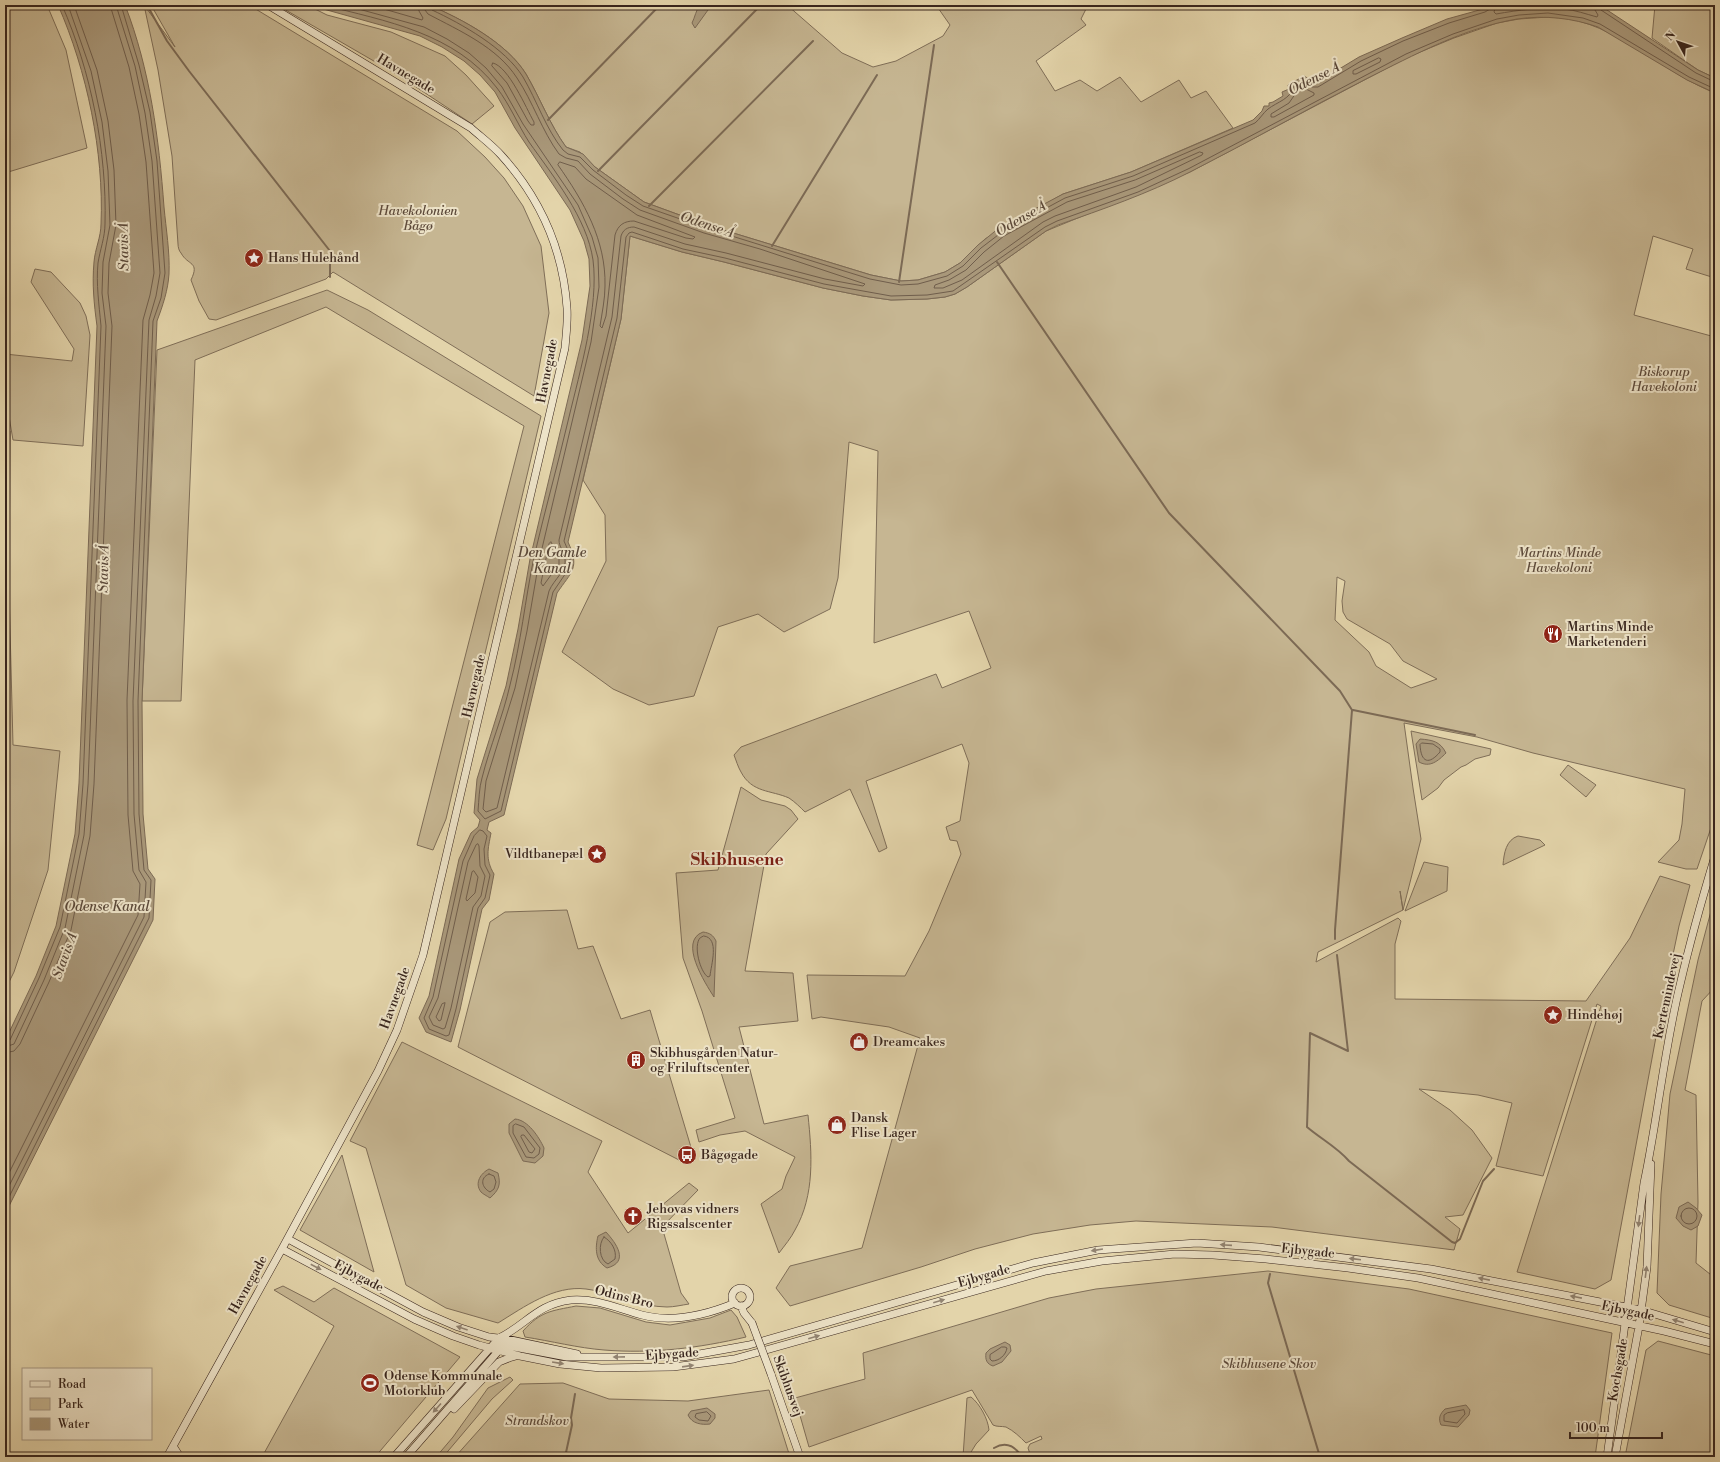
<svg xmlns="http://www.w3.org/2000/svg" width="1720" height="1462" font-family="'Libre Bodoni',serif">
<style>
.green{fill:#c6b692;stroke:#7f6e58;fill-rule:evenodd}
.water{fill:#a9987a;stroke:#7c6a55}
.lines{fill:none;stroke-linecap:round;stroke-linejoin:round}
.shore{stroke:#705e4c;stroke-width:1}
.stream{stroke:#7c6a55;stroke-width:2}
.secondary-casing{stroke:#38251d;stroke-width:8}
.secondary{stroke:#ede3c8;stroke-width:7}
.secondary-bridge-casing{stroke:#38251d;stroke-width:8;stroke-linecap:butt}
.secondary-bridge{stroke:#ede3c8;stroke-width:7}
.oneway{fill:#928472}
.labels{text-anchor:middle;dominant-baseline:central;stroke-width:4;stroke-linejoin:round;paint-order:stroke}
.street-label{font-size:13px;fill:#38251d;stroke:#ede3c8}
.park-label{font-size:13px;font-style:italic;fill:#5c493a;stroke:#ede3c8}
.poi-label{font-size:13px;fill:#38251d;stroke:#ede3c8;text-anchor:start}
.water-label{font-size:14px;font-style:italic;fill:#5a4839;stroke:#ede3c8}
.district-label{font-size:17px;font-weight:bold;fill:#7a1f14;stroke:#ede3c8}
</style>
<rect width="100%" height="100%" fill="#e3d4aa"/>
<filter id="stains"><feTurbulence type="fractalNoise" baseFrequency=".005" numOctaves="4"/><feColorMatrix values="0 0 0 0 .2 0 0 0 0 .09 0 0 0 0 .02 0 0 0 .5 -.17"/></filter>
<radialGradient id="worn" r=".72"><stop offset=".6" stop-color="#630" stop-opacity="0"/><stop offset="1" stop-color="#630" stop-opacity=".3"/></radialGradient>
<!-- green -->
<path class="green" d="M 5,5 L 47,5 L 66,50 L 87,148 L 5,173 Z
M 144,5 L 175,47 L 151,5 L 249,5 L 457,131 L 485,157 L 504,178 L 523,206 L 541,246 L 549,313 L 534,396 L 333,272 L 326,279 L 216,320 L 209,319 L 199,301 L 191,280 C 200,261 188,266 181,253 C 179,251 178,247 178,244 L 172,156 L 158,70 Z
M 277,5 L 307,5 L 327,15 L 391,32 L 445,56 L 466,75 L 494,106 L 472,124 L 398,75 Z
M 429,5 L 787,5 L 842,53 L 873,67 L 896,61 L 943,36 L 950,25 L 936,5 L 1088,5 L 1081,19 L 1086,25 L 1036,61 L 1055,91 L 1080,80 L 1097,91 L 1120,77 L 1141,102 L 1179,80 L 1191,98 L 1206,91 L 1233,128 L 1131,172 L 1063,194 L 985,239 L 960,263 L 945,272 L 918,280 L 901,281 L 871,275 L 707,225 L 644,202 L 595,167 L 580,152 L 566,147 C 550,125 540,98 526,74 C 507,43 462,19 429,5 Z
M 1655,5 L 1677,5 L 1715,10 L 1715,78 L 1698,70 L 1652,38 Z
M 1548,17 C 1559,18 1571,18 1582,22 C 1629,36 1669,75 1715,93 L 1715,278 L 1686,269 L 1693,249 L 1653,236 L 1634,315 L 1715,337 L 1715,816 L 1697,869 L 1686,869 L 1658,862 L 1679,840 L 1682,824 L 1685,789 L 1533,753 L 1477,737 L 1404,723 L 1413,788 L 1421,839 L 1403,910 L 1400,891 L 1403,910 L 1318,952 L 1316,962 L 1398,918 L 1401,921 L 1395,944 L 1395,999 L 1586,1001 L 1630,938 L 1660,876 L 1690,885 L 1679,926 L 1658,1026 L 1611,1280 L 1595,1289 L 1517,1272 L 1601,1006 L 1597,1004 L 1543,1176 L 1496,1166 L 1512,1103 L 1478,1095 L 1419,1089 L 1450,1110 L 1472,1130 L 1492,1158 L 1463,1215 L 1445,1217 L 1460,1229 L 1454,1250 L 1272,1227 L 1136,1221 L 1090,1225 L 1033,1234 L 975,1249 L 921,1267 L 790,1306 L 776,1288 L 790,1266 L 862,1248 L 920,1038 L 889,1027 L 821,1017 L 812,1019 L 807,975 L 905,976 L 929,931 L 961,854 L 957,841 L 950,840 L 946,827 L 960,821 L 969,763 L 962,744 L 866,781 L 887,848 L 879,852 L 850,789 L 805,812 C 800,807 795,802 789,798 C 771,790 752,793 741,772 C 738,767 736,760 734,755 L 741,747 L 936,674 L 942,688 L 991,668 L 969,611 L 874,643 L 878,451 L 849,442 L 838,578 L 830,609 L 784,632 L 758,614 L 718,627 L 694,696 L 649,705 L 613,689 L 562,652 L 606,561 L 605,515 L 583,480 L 621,319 L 630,236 L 682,252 L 724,262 L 823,288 L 863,296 L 891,300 L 927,299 L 945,297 L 955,294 L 967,287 L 1046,231 L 1190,172 L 1408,57 L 1454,38 L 1497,23 L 1519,19 ZM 1337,577 L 1345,581 L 1342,601 L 1343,612 L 1347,619 L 1390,644 L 1403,661 L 1437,679 L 1411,688 L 1376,666 L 1369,652 L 1335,620 Z
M 35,269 L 51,272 L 80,303 L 86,316 L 90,335 L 83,446 L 13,440 L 5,393 L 5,354 L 72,361 L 74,349 L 31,282 Z
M 327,290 L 368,310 L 541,416 L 446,819 L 433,850 L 417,845 L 524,426 L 326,307 L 195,360 L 181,701 L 142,701 L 157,350 Z
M 10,431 L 9,589 L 13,745 L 60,751 L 48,870 L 14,972 L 5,990 L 5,432 Z
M 1411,731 L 1491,749 L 1490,755 L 1475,759 L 1466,765 L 1461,767 L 1444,780 L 1438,788 L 1422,800 Z
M 1568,765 L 1596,785 L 1586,797 L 1560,775 Z
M 741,787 L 761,800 L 785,806 L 791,810 L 798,819 L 766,854 L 745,971 L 793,973 L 798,1021 L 739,1027 L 764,1124 L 808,1115 C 812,1154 815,1195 795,1230 C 791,1238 785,1245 779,1253 L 761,1204 L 782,1189 L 786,1176 L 795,1157 L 745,1131 L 720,1135 L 699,1142 L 696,1130 L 735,1118 L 702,1011 L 683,958 L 676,873 L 718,870 Z
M 1518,836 L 1540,840 L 1545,845 L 1503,865 C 1504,853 1506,840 1518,836 Z
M 1424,862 L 1448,867 L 1447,891 L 1405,911 Z
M 1715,896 L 1715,987 L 1702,1001 L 1685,1090 L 1696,1095 L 1698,1202 L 1696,1263 L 1715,1278 L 1715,1319 L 1669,1305 L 1657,1293 L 1661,1194 L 1670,1094 L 1698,960 Z
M 567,910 L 578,949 L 593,946 L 621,1019 L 650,1010 L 693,1154 L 681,1161 L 458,1047 L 490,922 L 505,912 Z
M 402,1042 L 602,1141 L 588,1172 L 628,1233 L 689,1183 L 698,1190 L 662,1227 L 681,1293 L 689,1304 C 682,1305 674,1307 667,1307 C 640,1307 613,1292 586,1289 C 554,1285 524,1307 498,1323 L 446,1308 L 406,1285 L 366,1148 L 350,1141 Z
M 342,1155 L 374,1272 L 300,1230 Z
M 1268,1271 L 1409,1289 L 1612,1333 L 1595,1457 L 1031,1457 L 1028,1448 L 1030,1444 L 1042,1439 L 1041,1436 L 1026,1443 C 1020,1437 1014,1431 1006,1427 C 1001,1426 997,1427 993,1425 L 972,1390 L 809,1447 L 795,1398 L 865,1379 L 863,1353 L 1049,1298 L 1096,1289 Z
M 283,1286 L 314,1302 L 334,1288 L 460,1357 L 375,1457 L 262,1457 L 334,1326 L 274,1290 Z
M 576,1306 L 600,1308 L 646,1322 L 670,1325 L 710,1318 L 731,1310 L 737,1317 L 746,1337 C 699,1348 652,1354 604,1350 C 578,1348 551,1341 525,1337 L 523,1331 C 541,1311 551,1311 576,1306 Z
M 1658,1341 L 1715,1356 L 1715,1457 L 1625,1457 L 1646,1350 Z
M 510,1377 L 513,1380 L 492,1399 L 443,1457 L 436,1457 L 453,1437 L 488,1388 Z
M 563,1383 L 609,1399 L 688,1401 L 769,1390 L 790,1457 L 455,1457 L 520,1384 Z
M 971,1397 C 980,1404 988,1419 989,1430 L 976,1444 L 968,1457 L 963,1457 L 967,1398 Z"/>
<!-- water -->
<path class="water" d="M 58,5 L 125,5 C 150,69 159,139 164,207 C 166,229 170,252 169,274 C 168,290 163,305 157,321 L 142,701 L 143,814 L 148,869 L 155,879 L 153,920 L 5,1214 L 5,1041 L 36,976 L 56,926 L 75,834 L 79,783 L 97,326 C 94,304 92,284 94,262 C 95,249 101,237 101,224 C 104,152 87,71 58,5 Z
M 309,5 L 429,5 C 462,19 507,43 526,74 C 540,98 550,125 566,147 L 583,154 L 595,167 L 644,202 L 707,225 L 871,275 L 901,281 L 918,280 L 945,272 L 960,263 L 978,245 L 999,228 L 1063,194 L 1131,172 L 1253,120 L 1262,111 L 1264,106 L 1269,106 L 1269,103 L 1273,102 L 1283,96 L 1282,92 L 1289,89 L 1288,85 L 1304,76 L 1316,83 L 1359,57 L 1402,38 L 1447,19 L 1483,9 L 1489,5 L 1601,6 L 1698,70 L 1715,78 L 1715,93 L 1687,80 L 1598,27 C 1572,18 1545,15 1517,19 C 1464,28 1414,55 1366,79 C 1307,109 1249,142 1190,172 C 1147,194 1103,209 1058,225 L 1046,231 L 967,287 L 955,294 L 945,297 L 927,299 L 891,300 L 863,296 L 823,288 L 724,262 L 682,252 L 630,236 L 621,319 L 568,542 C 580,568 572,571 557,593 L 504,815 L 489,822 L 487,830 L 491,833 C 488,849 485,859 494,874 L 489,900 L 482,909 L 460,1010 L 451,1042 L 426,1032 L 419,1018 L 429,996 L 459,859 L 471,833 L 478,827 L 480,820 L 474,813 L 477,779 L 506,686 L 518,629 L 530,559 L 582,340 L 590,286 L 589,259 L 584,241 L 570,210 L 515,128 L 495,92 L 480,75 L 464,61 L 442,47 L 420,36 Z
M 700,5 L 708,5 L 708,10 L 695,28 L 692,23 C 695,17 696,10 700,5 Z
M 1420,739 C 1432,740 1440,741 1446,753 C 1438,761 1430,768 1419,762 L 1416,744 Z
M 703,932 C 710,933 713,935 716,941 L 714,997 C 705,983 678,941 703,932 Z
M 515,1119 C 528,1120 539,1137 544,1148 L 543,1156 L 535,1163 L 523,1161 L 509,1133 L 509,1124 Z
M 489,1169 L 498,1173 C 501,1185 499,1190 490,1198 C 487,1196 483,1194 481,1192 C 474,1183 481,1173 489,1169 Z
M 1688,1202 L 1696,1208 L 1702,1215 L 1698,1226 L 1691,1230 L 1683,1226 L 1676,1218 L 1679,1207 Z
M 606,1232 C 616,1243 630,1262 607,1268 C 595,1261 595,1248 598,1236 Z
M 1005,1342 L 1010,1345 L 1011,1351 L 1002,1362 L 993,1366 C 987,1364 985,1360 986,1353 L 990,1349 Z
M 1466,1405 L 1470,1410 L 1469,1415 L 1458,1427 L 1441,1425 C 1438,1418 1440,1414 1445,1409 Z
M 707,1408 L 715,1414 L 715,1418 L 710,1424 C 702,1425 692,1424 688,1415 L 691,1411 Z"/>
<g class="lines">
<!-- shore -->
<path class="shore" d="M 323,5 C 386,21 455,33 497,88 C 510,105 518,125 529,142 C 553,176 587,218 593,260 C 599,306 580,371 569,417 C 558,464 545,510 534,557 C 525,600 521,643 510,685 C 503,716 490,746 482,778 C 479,788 479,800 478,811 L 485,819 L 501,811 L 553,592 L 570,567 L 570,555 L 564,541 L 617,318 L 626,237 L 629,233 L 632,232 L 683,249 L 725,258 L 824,284 L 891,296 L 927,295 L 953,291 L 1045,227 L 1057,221 L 1138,192 L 1188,169 L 1406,54 L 1453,34 L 1497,19 L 1519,15 L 1548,13 L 1583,18 L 1600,24 L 1689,77 L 1715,89
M 344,5 L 424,27 L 447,39 L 469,53 L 486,68 L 502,87 L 523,124 L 578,205 L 592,237 L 598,258 L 599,287 L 591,342 L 539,561 L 527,631 L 515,688 L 486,781 L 483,809 L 486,812 L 497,808 L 549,591 C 554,579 567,571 565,558 C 564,551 559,547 559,540 L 612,317 L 621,236 C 623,230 627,227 634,227 L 685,244 L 726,253 L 825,279 L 863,286 L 865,284 L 760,249 L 704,233 L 640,210 L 623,199 L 590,174 L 578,161 L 566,158 L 559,154 C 542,131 533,102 517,78 C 497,47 460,31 428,14 L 425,10 L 424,5
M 370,5 L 422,20 L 423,18 L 419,11 L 418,5
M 429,5 L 432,10 C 462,24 505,48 523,77 C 537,101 546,129 563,150 L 568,154 L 580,157 L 593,170 L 626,195 L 643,206 L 706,228 L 870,279 L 901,285 L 918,284 L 947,276 L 963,266 L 981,248 L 1002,232 L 1065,198 L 1133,176 L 1255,123 C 1260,119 1263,113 1268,109 C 1277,102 1291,99 1294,86 L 1302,81 L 1312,87 L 1318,87 L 1361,61 L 1403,41 L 1449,23 L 1485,12 L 1490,9 L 1491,5
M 1496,5 L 1494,12 L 1496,14 C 1519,10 1541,7 1564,9 C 1575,10 1586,14 1597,17 L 1598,15 L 1595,10 L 1594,5
M 1599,5 L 1601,10 L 1696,73 L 1715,82
M 1379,58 L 1381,59 L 1380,62 L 1356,74 L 1353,74 L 1353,71 Z
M 493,63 C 509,67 526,108 534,122 L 534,125 L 531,125 L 528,121 L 507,83 L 492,66 Z
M 1302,87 L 1314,93 L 1314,95 L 1274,117 L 1271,117 L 1271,114 L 1289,103 L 1298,90 Z
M 1200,152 L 1203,153 L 1202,155 L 1136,187 L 1055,216 L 1043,222 L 962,280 L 943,288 L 934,288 L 935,285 L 949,280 L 966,270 L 984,252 L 1004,236 L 1067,202 L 1135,180 Z
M 560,162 L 575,167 L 586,179 L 637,215 L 695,237 L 693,239 L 686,238 L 634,221 C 624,221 618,225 615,235 L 606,316 L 602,328 L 600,326 C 602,313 605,299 605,286 C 606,240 584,202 558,165 Z
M 551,542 L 559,557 L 559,564 L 543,586 L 541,583 L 549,544 Z
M 1422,743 L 1433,744 L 1440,749 L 1440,752 C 1429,765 1421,763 1420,745 Z
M 480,830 L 483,831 L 487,836 L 484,849 L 485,865 L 490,875 L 485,898 L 478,908 L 456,1009 L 449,1035 L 446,1036 L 429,1029 L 424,1018 L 433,997 L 463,861 L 474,836 Z
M 478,844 L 479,846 L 480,866 L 485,876 L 481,896 L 473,907 L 451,1008 L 445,1028 L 443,1029 L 433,1025 L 429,1017 L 438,998 L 468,862 L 476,845 Z
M 474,871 L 478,877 L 475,893 L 467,901 L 466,899 L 472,872 Z
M 704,936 C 720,938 711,965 710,976 L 708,977 C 700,972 693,945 700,938 Z
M 445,1003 L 441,1020 L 439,1021 L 436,1017 L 442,1004 Z
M 5,1042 L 10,1040 L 39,978 L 60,927 L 79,834 L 83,784 L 101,326 C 99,304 96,284 98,263 C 100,250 105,237 105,224 C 107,152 91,71 62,5
M 5,1047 L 14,1044 L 44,980 L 65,928 L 84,835 L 88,784 L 106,326 L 102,293 L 103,262 L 110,225 L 108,171 L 102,122 L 91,71 L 68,5
M 5,1053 L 14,1051 L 20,1044 L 49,982 L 71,930 L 90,836 L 94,784 L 112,326 L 108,293 L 109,263 L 116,225 L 114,170 L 108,121 L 97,70 L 74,5
M 516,1124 L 524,1127 L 540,1148 L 539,1154 L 534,1158 L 526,1157 L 513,1133 L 513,1126 Z
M 522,1135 L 524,1135 L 535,1149 L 532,1153 L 529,1152 L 521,1137 Z
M 489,1174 L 494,1176 L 496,1182 L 494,1189 L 490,1192 C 482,1188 479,1178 489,1174 Z
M 5,1181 L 138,915 L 140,884 L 133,871 L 128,815 L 127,700 L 143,320 L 150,295 L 154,273 L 146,162 L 139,114 L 129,67 L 110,5
M 5,1194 L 144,917 L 146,882 L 139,870 L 134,814 L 133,701 L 149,320 L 156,296 L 160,273 L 152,161 L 145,113 L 135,66 L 116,5
M 5,1205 L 149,918 L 151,880 L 144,870 L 139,814 L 138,701 L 153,321 L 161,298 L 165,273 L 157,161 L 150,112 L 139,65 L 121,5
M1681 1216a8 8 0 1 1 16 0a8 8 0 1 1-16 0Z
M 604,1237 C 611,1241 617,1250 615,1259 L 608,1264 C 599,1260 598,1244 604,1237 Z
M 1002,1347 L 1005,1347 L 1007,1348 C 1006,1355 999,1361 992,1361 L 990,1359 L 990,1355 Z
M 1464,1410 L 1465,1414 L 1457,1423 L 1444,1421 L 1444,1415 L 1447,1413 Z
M 707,1412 L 711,1416 L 708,1421 L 699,1420 L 695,1417 L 696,1414 Z"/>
<!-- stream -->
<path class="stream" d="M 147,5 L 167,41 L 189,71 L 330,251 L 330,277
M 548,120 L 660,5
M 598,171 L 760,6
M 649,206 L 813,41
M 772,246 L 877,75
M 997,262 L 1169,513 L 1340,691 L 1352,710 L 1335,930 L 1335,939
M 899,282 L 934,45
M 1353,710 L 1475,735
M 1337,955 L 1348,1051 L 1310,1033 L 1307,1127 C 1321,1139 1337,1147 1349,1161 L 1452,1242 L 1455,1243 L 1460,1239 L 1483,1181 L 1494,1169
M 1270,1274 L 1268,1283 L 1320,1457
M 994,1448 C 1006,1441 1015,1446 1022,1457
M 565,1457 L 572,1425 L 571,1418 L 575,1394"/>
<!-- secondary casing -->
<g class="secondary-casing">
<path id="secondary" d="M 288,1239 L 423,1312 L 458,1327 L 489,1337 L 507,1339 L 577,1354
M 282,1249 L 414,1319 L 453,1336 L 479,1345 L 520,1356 L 560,1364 L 601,1368 L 673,1367 L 734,1359 L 1046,1271 L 1102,1261 L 1175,1254 L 1213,1255 L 1266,1259 L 1348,1268 L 1418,1278 L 1664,1331 L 1715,1344
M732 1297a9 9 0 1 1 18 0a9 9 0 1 1-18 0Z
M 741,1306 L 744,1313 L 752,1323
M 493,1347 L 503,1345 L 567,1357 L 683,1357 L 749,1345 L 1033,1263 L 1098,1250 L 1197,1243 L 1259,1247 L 1431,1269 L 1641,1310 L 1715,1332
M 771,1374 L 800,1457
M 454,1409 L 499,1362 L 509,1358 L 516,1356
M 173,1446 L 180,1457
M 167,1457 L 283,1247 L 378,1071 L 397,1030 L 423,955 L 565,348 C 566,335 568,321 567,308 C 563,249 540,198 501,155 C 492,145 481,137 471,128 L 268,5
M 394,1457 L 499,1338 C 526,1325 537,1304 571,1300 C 596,1298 619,1309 642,1315 C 673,1323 706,1315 735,1303
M 406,1457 L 501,1348
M 1607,1457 L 1644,1183 C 1658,1117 1664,1050 1680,985 C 1690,942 1702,899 1715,856
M 1615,1457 L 1639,1326 L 1647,1267 L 1651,1164"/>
</g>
<!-- secondary -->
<use href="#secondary" class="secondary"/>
<!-- secondary-bridge casing -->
<g class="secondary-bridge-casing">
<path id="secondary-bridge" d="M 752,1323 L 771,1374"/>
</g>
<!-- secondary-bridge -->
<use href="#secondary-bridge" class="secondary-bridge"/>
</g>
<!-- one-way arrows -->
<defs><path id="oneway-solid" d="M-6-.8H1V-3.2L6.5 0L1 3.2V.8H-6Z"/></defs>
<g class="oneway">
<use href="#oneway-solid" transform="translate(1639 1221) rotate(97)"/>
<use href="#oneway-solid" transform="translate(1226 1245) rotate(-176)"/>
<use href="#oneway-solid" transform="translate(1097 1250) rotate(171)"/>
<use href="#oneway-solid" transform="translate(1355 1259) rotate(-173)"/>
<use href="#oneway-solid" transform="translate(316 1267) rotate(28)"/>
<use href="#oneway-solid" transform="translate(1646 1272) rotate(-83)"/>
<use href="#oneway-solid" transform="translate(1484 1279) rotate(-169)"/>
<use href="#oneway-solid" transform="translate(1576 1297) rotate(-169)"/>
<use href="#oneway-solid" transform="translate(939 1301) rotate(-16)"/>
<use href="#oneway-solid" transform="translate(1678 1321) rotate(-164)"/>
<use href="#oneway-solid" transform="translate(462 1328) rotate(-161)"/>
<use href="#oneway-solid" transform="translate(814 1337) rotate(-16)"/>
<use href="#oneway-solid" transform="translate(619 1357) rotate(179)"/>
<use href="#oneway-solid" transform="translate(558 1363) rotate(9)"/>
<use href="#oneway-solid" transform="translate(688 1366) rotate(-8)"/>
<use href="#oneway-solid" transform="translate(437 1408) rotate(132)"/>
</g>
<!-- icons -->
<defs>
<g id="sight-disc" transform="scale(1)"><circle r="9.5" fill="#8f2418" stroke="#ede3c8"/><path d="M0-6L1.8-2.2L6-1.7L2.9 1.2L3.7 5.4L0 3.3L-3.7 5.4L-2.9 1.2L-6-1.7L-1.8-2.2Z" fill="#fff"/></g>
<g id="restaurant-disc" transform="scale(1)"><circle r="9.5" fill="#8f2418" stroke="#ede3c8"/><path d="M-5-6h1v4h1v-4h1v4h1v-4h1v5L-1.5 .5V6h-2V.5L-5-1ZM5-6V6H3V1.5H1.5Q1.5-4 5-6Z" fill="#fff"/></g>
<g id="shop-disc" transform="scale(1)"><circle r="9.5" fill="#8f2418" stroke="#ede3c8"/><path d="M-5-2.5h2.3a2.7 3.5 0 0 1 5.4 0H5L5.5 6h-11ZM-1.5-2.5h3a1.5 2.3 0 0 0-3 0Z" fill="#fff"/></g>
<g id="building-disc" transform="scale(1)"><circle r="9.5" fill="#8f2418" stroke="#ede3c8"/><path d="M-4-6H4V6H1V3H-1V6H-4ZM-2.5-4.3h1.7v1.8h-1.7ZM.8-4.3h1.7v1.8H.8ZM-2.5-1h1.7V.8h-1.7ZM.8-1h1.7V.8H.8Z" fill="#fff"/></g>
<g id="bus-disc" transform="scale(1)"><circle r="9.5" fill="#8f2418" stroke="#ede3c8"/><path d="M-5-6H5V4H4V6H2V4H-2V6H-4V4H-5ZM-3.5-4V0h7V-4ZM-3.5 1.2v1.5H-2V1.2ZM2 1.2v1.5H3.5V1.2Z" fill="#fff"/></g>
<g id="church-disc" transform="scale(1)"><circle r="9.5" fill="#8f2418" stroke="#ede3c8"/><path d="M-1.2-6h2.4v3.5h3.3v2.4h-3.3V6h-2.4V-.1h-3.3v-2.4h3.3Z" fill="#fff"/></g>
<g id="stadium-disc" transform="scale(1)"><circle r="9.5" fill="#8f2418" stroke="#ede3c8"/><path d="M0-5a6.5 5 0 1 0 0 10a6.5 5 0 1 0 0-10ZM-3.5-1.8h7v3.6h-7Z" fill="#fff"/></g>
</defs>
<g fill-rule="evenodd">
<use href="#sight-disc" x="254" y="258"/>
<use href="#restaurant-disc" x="1553" y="634"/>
<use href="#sight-disc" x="597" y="854"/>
<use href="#sight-disc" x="1553" y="1015"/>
<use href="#shop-disc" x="859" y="1042"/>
<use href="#building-disc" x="636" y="1060"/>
<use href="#shop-disc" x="837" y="1125"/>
<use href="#bus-disc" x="687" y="1155"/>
<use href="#church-disc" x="633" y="1216"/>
<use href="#stadium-disc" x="370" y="1383"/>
</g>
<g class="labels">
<!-- street labels -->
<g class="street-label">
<text transform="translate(406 74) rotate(31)">Havnegade</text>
<text transform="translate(547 371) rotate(-79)">Havnegade</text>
<text transform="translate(474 686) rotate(-77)">Havnegade</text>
<text transform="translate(1667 996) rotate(-78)">Kertemindevej</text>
<text transform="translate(395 998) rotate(-70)">Havnegade</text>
<text transform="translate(1308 1251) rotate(6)">Ejbygade</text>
<text transform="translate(359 1276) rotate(28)">Ejbygade</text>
<text transform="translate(984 1276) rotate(-16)">Ejbygade</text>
<text transform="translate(248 1285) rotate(-61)">Havnegade</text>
<text transform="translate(624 1297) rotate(14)">Odins Bro</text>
<text transform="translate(1628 1311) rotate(12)">Ejbygade</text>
<text transform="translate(672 1354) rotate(-4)">Ejbygade</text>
<text transform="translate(1618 1370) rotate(-80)">Kochsgade</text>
<text transform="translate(788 1386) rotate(70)">Skibhusvej</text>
</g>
<!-- park labels -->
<g class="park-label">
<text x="418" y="211">Havekolonien<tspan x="418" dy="15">Bågø</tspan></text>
<text x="1664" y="372">Biskorup<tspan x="1664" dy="15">Havekoloni</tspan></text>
<text x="1559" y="553">Martins Minde<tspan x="1559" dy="15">Havekoloni</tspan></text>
<text x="1269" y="1364">Skibhusene Skov</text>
<text x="537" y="1421">Strandskov</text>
</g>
<!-- poi labels -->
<g class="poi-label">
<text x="268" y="258">Hans Hulehånd</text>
<text x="1567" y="627">Martins Minde<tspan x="1567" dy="15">Marketenderi</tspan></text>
<text x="583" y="854" text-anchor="end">Vildtbanepæl</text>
<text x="1567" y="1015">Hindehøj</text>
<text x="873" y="1042">Dreamcakes</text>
<text x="650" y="1053">Skibhusgården Natur-<tspan x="650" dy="15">og Friluftscenter</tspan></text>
<text x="851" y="1118">Dansk<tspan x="851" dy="15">Flise Lager</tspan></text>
<text x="701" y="1155">Bågøgade</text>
<text x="647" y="1209">Jehovas vidners<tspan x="647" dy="15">Rigssalscenter</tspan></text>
<text x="384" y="1376">Odense Kommunale<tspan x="384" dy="15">Motorklub</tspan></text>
</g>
<!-- water labels -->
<g class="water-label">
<text transform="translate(1314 79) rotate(-27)">Odense Å</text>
<text transform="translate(1021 219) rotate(-30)">Odense Å</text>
<text transform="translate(707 225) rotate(18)">Odense Å</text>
<text transform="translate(124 247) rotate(-91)">Stavis Å</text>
<text x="552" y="553">Den Gamle<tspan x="552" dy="16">Kanal</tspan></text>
<text transform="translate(104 569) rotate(-89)">Stavis Å</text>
<text x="107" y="907">Odense Kanal</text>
<text transform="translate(65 956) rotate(-70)">Stavis Å</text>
</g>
<!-- district labels -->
<g class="district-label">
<text x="737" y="860">Skibhusene</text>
</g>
</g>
<!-- margin -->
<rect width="1720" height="1462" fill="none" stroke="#e3d4aa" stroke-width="20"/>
<rect x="6" y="6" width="1708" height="1450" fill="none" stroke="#38251d" stroke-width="2"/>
<rect x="10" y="10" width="1700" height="1442" fill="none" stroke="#38251d"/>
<!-- legend -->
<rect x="22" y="1368" width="130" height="72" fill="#ede3c8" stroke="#a59784"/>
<rect x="30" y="1381" width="20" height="6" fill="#ede3c8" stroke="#a59784"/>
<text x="58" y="1388" font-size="12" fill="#38251d">Road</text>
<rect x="30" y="1398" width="20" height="12" fill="#c6b692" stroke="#a59784"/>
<text x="58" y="1408" font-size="12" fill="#38251d">Park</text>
<rect x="30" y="1418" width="20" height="12" fill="#a9987a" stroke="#a59784"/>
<text x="58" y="1428" font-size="12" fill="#38251d">Water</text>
<!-- north arrow -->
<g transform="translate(1678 42) rotate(310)" stroke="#ede3c8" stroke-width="3" paint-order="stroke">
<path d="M0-3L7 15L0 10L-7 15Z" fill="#38251d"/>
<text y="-6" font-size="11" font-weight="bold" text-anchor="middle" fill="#38251d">N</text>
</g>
<!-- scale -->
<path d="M1570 1432v6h92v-6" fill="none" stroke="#38251d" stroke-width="2"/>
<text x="1576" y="1432" font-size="12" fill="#38251d" stroke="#ede3c8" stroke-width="3" paint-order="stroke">100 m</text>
<rect width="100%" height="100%" filter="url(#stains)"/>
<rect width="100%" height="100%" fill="url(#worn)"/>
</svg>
